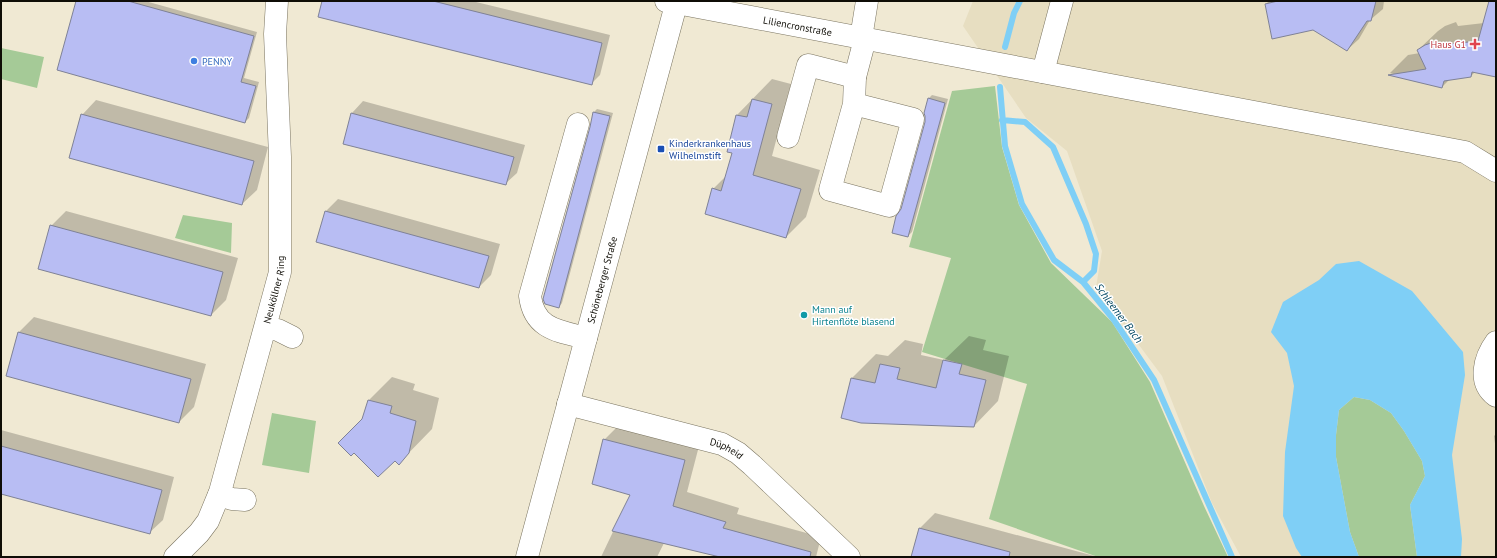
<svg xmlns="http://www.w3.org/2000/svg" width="1497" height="558" font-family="'PT Sans',sans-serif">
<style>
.built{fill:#e7dec1}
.green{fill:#a5ca97}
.water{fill:#7fcff6}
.shadow{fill:#0003}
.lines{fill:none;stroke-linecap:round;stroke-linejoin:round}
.stream{stroke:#7fcff6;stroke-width:6}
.building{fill:#b8bdf3;stroke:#7f8296}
.minor-casing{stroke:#7a7460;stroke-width:23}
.minor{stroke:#fff;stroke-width:22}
.health-dot{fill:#e0444e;stroke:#fff;stroke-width:1.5}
.shop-dot{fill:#3f7fe0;stroke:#fff;stroke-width:1.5}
.transit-dot{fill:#1a4fb4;stroke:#fff;stroke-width:1.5}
.culture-dot{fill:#0f9aa8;stroke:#fff;stroke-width:1.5}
.labels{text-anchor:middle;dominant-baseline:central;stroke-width:3;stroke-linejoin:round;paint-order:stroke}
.street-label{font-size:10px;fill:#0f0d06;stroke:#fff}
.health-label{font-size:10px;fill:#be3a42;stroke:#fff;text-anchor:end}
.shop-label{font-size:10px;fill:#366cbe;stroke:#fff;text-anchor:start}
.transit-label{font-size:10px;fill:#164399;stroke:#fff;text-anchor:start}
.culture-label{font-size:10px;fill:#0d838f;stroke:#fff;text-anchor:start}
.water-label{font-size:11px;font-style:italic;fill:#074b66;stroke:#fff}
</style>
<rect width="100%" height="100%" fill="#f0e9d3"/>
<!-- built -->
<path class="built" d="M 973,1 L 1496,1 L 1496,557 L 1241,557 L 1212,503 L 1162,376 L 1096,287 L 1102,251 L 1067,151 L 1026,118 L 963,26 Z"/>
<!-- green -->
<path class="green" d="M 1,48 L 44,57 L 37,88 L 1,79 Z
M 995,86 L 1002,147 L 1019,205 L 1051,263 L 1112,322 L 1150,382 L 1204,506 L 1228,557 L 1098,557 L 989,519 L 1027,384 L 922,352 L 951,258 L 909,247 L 952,91 Z
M 183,215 L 232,223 L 231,253 L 175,238 Z
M 1354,397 L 1370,400 L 1391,413 L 1404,431 L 1422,461 L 1425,476 L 1410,505 L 1417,557 L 1359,557 L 1350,532 L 1336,457 L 1336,435 L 1339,410 Z
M 272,413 L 316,421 L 309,473 L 262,465 Z"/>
<!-- water -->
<path class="water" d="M 1359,261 L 1412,291 L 1463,352 L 1465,375 L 1452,455 L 1462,539 L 1461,557 L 1417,557 L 1410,505 L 1425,476 L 1422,461 L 1404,431 L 1391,413 L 1370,400 L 1354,397 L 1339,410 L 1336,435 L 1336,457 L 1350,532 L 1359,557 L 1302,557 L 1296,548 L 1283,516 L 1285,452 L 1294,386 L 1287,353 L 1271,332 L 1283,302 L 1319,280 L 1336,264 Z"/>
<!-- shadow -->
<path class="shadow" d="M 77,1 L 145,1 L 257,32 L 244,78 L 259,82 L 249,118 L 245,122 Z
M 323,1 L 472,1 L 610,35 L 600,75 L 592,83 Z
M 1269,1 L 1384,1 L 1383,9 L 1370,20 L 1359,39 L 1347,50 L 1314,29 L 1266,4 Z
M 1490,1 L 1496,1 L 1496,76 L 1475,72 L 1471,76 L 1450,79 L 1442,87 L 1390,73 L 1408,55 L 1420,53 L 1418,50 L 1438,31 L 1445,26 L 1456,22 L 1458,26 L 1484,23 Z
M 772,79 L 791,84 L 772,156 L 820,170 L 806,217 L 786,237 L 713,189 L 727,175 L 733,153 L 737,115 Z
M 932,95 L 948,99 L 912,232 L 908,236 L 902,210 L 926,122 L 929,98 Z
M 96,100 L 268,147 L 257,190 L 242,204 L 82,115 Z
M 363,101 L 525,145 L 517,173 L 505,184 L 345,143 L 352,113 Z
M 597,109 L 613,113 L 562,303 L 559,307 L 594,112 Z
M 338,199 L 500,244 L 491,275 L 479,287 L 317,241 L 326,211 Z
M 66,211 L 238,258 L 226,300 L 211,315 L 51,226 Z
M 34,317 L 206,364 L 194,407 L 179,422 L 7,375 L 19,332 Z
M 969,336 L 986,340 L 983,350 L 1009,356 L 998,401 L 974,426 L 842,418 L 852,378 L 876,354 L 888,356 L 905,340 L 923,344 L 921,355 L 944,360 Z
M 392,377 L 415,384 L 413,390 L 439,398 L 432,429 L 399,463 L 363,419 L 369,400 Z
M 618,426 L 699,446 L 687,492 L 739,508 L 737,514 L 821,537 L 816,557 L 717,557 L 717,555 L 664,543 L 657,557 L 601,557 L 631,494 L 604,440 Z
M 1,430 L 174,477 L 163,520 L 149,533 L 1,492 Z
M 1496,434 L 1496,451 L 1494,436 Z
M 935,513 L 1098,557 L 912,557 L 920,528 Z"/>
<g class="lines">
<!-- stream -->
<path class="stream" d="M 1005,47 L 1014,13 L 1020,1
M 1000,87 L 1005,146 L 1022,204 L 1054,260 L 1083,282 L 1114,320 L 1154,380 L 1232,557
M 1002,120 L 1025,122 L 1053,147 L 1086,224 L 1096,254 L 1094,271 L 1083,282"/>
</g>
<!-- building -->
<path class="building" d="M 76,1 L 128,1 L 254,36 L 241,82 L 256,86 L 245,123 L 57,70 Z
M 322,1 L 433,1 L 602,43 L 592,85 L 318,17 Z
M 1278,1 L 1376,1 L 1371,21 L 1367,21 L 1347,51 L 1313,30 L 1272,39 L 1265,4 Z
M 1489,1 L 1496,1 L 1496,77 L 1472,72 L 1471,77 L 1444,81 L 1442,88 L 1388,75 L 1426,69 L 1417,50 L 1425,45 L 1437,41 L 1439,45 L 1478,41 Z
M 928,98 L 945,103 L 908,237 L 892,233 L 896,216 L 901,209 L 925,122 L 925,116 L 924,113 Z
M 752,99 L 772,104 L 753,175 L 801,189 L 786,238 L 705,214 L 712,188 L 721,191 L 732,153 L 727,152 L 736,115 L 747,117 Z
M 593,112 L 610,116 L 559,308 L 545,304 L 543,299 L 590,127 Z
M 351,113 L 514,157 L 506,185 L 343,144 Z
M 81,114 L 254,161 L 242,205 L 69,158 Z
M 325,211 L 489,256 L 479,288 L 316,242 Z
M 50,225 L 223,272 L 211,316 L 38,269 Z
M 18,332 L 191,379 L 179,423 L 6,376 Z
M 943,360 L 962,364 L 959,374 L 986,380 L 974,427 L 861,423 L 841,418 L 851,378 L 875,383 L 880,364 L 900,368 L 897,379 L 936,388 Z
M 368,400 L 392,406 L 390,413 L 416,421 L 409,453 L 399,465 L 395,461 L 378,477 L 354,453 L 351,456 L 338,443 L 362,419 Z
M 603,439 L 685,460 L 673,506 L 726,522 L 723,528 L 811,552 L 810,557 L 720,557 L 612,531 L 630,495 L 592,484 Z
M 1,446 L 162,490 L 150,534 L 1,494 Z
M 919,528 L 1010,552 L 1009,557 L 911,557 Z"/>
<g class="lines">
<!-- minor casing -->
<g class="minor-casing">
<g id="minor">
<path id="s1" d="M 666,1 L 1465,152 L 1496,171"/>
<path d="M 861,38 L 867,1"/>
<path d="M 1043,72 L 1062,1"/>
<path d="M 854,104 L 913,119 L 889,206 L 830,190 L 854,104 L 855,77 L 865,39"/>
<path d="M 578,124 L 530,296 C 534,329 558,331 586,338"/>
<path d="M 788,137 L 808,65 L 855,77"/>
<path d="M 266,328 L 278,330 L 292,337"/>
<path d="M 1496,342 C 1485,357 1477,382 1496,396"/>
<path id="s2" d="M 568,404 L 722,444 L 738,453 L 752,465 L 849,557"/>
<path d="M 219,495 L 232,499 L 245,500"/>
<path id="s3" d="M 175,557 L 199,533 L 208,521 L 220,492 L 280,272 L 280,157 L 275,34 L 277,1"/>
<path id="s4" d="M 527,557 L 677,1"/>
</g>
</g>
<!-- minor -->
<use href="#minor" class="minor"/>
</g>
<!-- markers -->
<path class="health-dot" d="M1473 38h4v4h4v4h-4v4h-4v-4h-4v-4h4z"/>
<circle class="shop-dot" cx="194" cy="61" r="4"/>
<rect class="transit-dot" x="657" y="145" width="8" height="8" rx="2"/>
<circle class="culture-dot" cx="804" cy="315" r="4"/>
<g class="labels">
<!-- street labels -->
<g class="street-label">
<text stroke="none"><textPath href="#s1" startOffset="134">Liliencronstraße</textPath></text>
<text stroke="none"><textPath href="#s4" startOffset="287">Schöneberger Straße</textPath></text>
<text stroke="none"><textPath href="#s3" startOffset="290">Neuköllner Ring</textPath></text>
<text stroke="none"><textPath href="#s2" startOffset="165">Düpheid</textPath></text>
</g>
<!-- health labels -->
<g class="health-label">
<text x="1466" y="44">Haus G1</text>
</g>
<!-- shop labels -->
<g class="shop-label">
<text x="202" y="61">PENNY</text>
</g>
<!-- transit labels -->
<g class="transit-label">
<text x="669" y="143">Kinderkrankenhaus<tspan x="669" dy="12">Wilhelmstift</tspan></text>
</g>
<!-- culture labels -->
<g class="culture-label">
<text x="812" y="309">Mann auf<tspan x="812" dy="12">Hirtenflöte blasend</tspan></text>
</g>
<!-- water labels -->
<g class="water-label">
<text transform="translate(1119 313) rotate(53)">Schleemer Bach</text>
</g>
</g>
<!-- border -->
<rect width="1497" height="558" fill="none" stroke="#0f0d06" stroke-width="4"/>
</svg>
